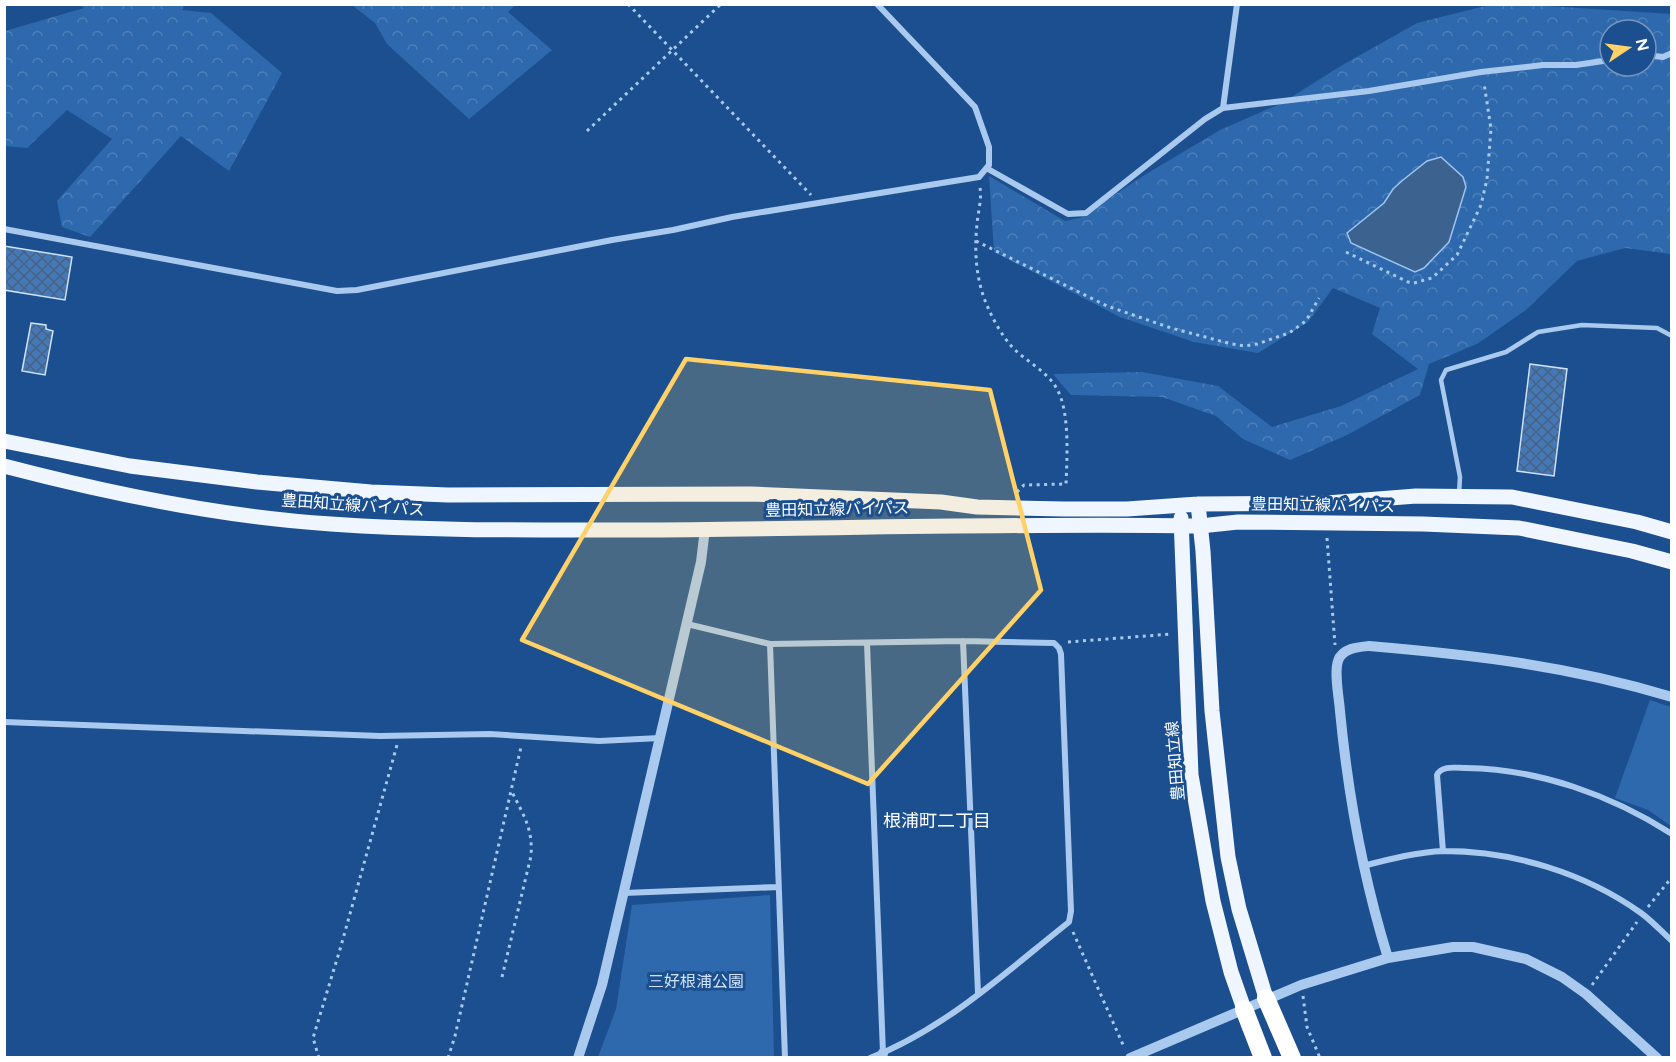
<svg xmlns="http://www.w3.org/2000/svg" width="1676" height="1062" font-family="Figtree,'Noto Sans JP',sans-serif">
<style>
.forest{fill:url(#forest-crowns);fill-rule:evenodd}
.park{fill:#2e69ad}
.water{fill:#3c6290;stroke:#9cc4f0;stroke-width:1.5}
.building{fill:url(#building-cross-hatch);stroke:#cfe3fa;stroke-width:1.5}
.lines{fill:none;stroke-linecap:round;stroke-linejoin:round}
.path{stroke:#a9c9ee;stroke-width:3;stroke-dasharray:3 4.5;stroke-linecap:butt}
.service{stroke:#a9c9ee;stroke-width:4.5}
.minor{stroke:#a9c9ee;stroke-width:6}
.tertiary{stroke:#a9c9ee;stroke-width:10}
.primary{stroke:#f0f6ff;stroke-width:15}
.motorway{stroke:#fff;stroke-width:18}
.marked{fill:#ffd166;fill-opacity:0.2;stroke:#ffd166;stroke-width:4.5;stroke-linejoin:round}
.labels{text-anchor:middle;dominant-baseline:central;stroke-width:6;stroke-linejoin:round;paint-order:stroke}
.street-label{font-size:16px;fill:#fff;stroke:#1b4f8f}
.park-label{font-size:16px;fill:#cfe3fa;stroke:#1b4f8f}
.neighbourhood-label{font-size:18px;fill:#fff;stroke:#1b4f8f}
</style>
<defs>
<pattern id="forest-crowns" width="20" height="18" patternUnits="userSpaceOnUse" patternTransform="scale(1.5)"><rect width="20" height="18" fill="#2e69ad"/><path d="M2 6a3 3 0 1 1 6 0M12 15a3 3 0 1 1 6 0" fill="none" stroke="#4d80b9"/></pattern>
<pattern id="building-cross-hatch" width="8" height="8" patternUnits="userSpaceOnUse" patternTransform="scale(1.5)"><rect width="8" height="8" fill="#4478b7"/><path d="M0 0l8 8M0 8l8-8" fill="none" stroke="#486282"/></pattern>
</defs>
<rect width="100%" height="100%" fill="#1b4f8f"/>
<!-- forest -->
<path class="forest" d="M 1493,4 L 1532,5 L 1671,14 L 1671,12 L 1671,254 L 1625,248 L 1577,261 L 1526,310 L 1477,344 L 1429,364 L 1420,395 L 1347,435 L 1290,460 L 1243,439 L 1216,416 L 1162,397 L 1071,395 L 1053,374 L 1142,372 L 1218,386 L 1272,427 L 1341,406 L 1418,369 L 1372,334 L 1380,308 L 1333,288 L 1308,322 L 1258,353 L 1194,342 L 1120,317 L 994,252 L 989,176 L 1065,221 L 1080,218 L 1143,176 L 1220,130 L 1282,103 L 1339,67 L 1417,23 ZM 1610,30 L 1646,30 L 1646,66 L 1610,66 Z
M 81,5 L 184,5 L 182,10 L 211,13 L 282,73 L 229,171 L 181,136 L 90,237 L 62,227 L 57,201 L 112,139 L 67,110 L 27,148 L 4,146 L 5,31 L 84,8 Z
M 352,5 L 515,5 L 508,12 L 552,50 L 469,119 L 387,44 L 375,23 Z"/>
<!-- park -->
<path class="park" d="M 1650,700 L 1671,707 L 1671,826 L 1648,810 L 1615,798 Z
M 770,895 L 774,1057 L 598,1057 L 616,1009 L 632,905 Z"/>
<!-- water -->
<path class="water" d="M 1441,157 L 1463,177 L 1466,187 L 1449,242 L 1424,268 L 1415,272 L 1351,243 L 1347,233 L 1384,203 L 1393,189 L 1403,180 L 1427,161 Z"/>
<!-- building -->
<path class="building" d="M 4,246 L 72,257 L 65,300 L 4,290 Z
M 31,323 L 46,325 L 46,329 L 53,331 L 45,375 L 22,371 Z
M 1530,364 L 1567,369 L 1554,476 L 1517,471 Z"/>
<g class="lines">
<!-- path -->
<path class="path" d="M 628,4 L 811,195
M 587,131 L 721,4
M 980,188 C 982,199 978,212 977,224 C 974,254 976,282 989,310 C 995,323 1003,337 1013,348 C 1027,362 1047,371 1057,389 C 1070,412 1067,458 1066,484 L 1024,485 L 1016,493
M 976,241 L 1107,306 L 1171,328 L 1232,344 L 1245,346 L 1257,344 L 1289,333 L 1306,321 L 1319,298
M 1346,252 L 1408,282 L 1414,283 L 1432,278 L 1457,255 L 1481,205 L 1487,179 L 1491,129 L 1484,83
M 1327,538 L 1335,645
M 1068,642 L 1172,634
M 1648,907 L 1672,877
M 1073,932 L 1124,1047
M 502,977 L 531,856 C 533,829 524,816 512,792
M 1592,985 L 1637,922
M 1303,996 L 1307,1027 L 1320,1058
M 319,1058 L 313,1038 L 341,946 L 397,745
M 448,1058 L 455,1036 L 521,747"/>
<!-- service -->
<path class="service" d="M 1459,494 L 1460,477 L 1441,380 L 1446,370 L 1506,352 L 1538,332 L 1582,325 L 1657,328 L 1672,336"/>
<!-- minor -->
<path class="minor" d="M 1646,55 L 1663,57 L 1672,53
M 1223,108 L 1237,4
M 988,169 L 1068,214 L 1086,213 L 1205,119 L 1223,108 L 1369,91 L 1481,72 L 1543,65 L 1576,65 L 1610,60
M 4,229 L 337,291 L 357,290 L 612,240 L 673,230 L 732,217 L 979,177 L 989,165 L 989,147 L 975,107 L 877,4
M 687,624 L 770,644 L 963,641 L 1054,643 L 1059,648 L 1061,654 L 1071,911 L 1069,922 C 1007,971 945,1029 870,1058
M 963,641 L 978,993
M 867,643 L 883,1053
M 770,644 L 785,1058
M 4,722 L 380,736 L 490,734 L 599,741 L 660,738
M 1443,851 L 1437,775 C 1442,765 1456,768 1466,768 C 1539,769 1611,795 1672,834
M 1363,866 C 1390,859 1417,852 1444,851 C 1513,851 1585,873 1641,913 C 1652,921 1662,932 1672,941
M 624,893 L 778,887"/>
<!-- tertiary -->
<path class="tertiary" d="M 1388,958 C 1363,877 1348,795 1340,711 C 1339,698 1334,673 1338,661 C 1342,648 1359,647 1369,646 C 1475,655 1570,666 1672,697
M 578,1058 L 602,985 L 701,562 L 705,529
M 882,1058 L 883,1053
M 1130,1058 L 1301,985 L 1388,958 L 1453,947 L 1473,947 L 1526,959 L 1562,977 L 1586,994 L 1657,1058"/>
<!-- primary -->
<path class="primary" d="M 4,441 L 130,466 L 257,482 L 371,492 L 448,495 L 751,494 L 941,502 L 977,507 L 1064,509 L 1127,509 L 1198,504 L 1327,503 L 1416,496 L 1512,497 L 1637,522 L 1672,532
M 4,466 C 111,494 221,517 331,524 C 432,531 532,530 633,530 C 822,529 1011,523 1200,526 L 1238,522 L 1423,524 L 1519,528 L 1632,551 L 1672,562
M 1198,504 L 1203,551 L 1212,711 L 1228,857 L 1239,909 L 1266,998
M 1181,518 L 1191,775 L 1213,901 L 1231,972 L 1244,1009"/>
<!-- motorway -->
<path class="motorway" d="M 1266,998 L 1292,1058
M 1244,1009 L 1263,1058"/>
</g>
<!-- marked area -->
<path class="marked" d="M 686,359 L 990,390 L 1041,590 L 868,784 L 522,640 Z"/>
<g class="labels">
<!-- street labels -->
<g class="street-label">
<text transform="translate(353 505) rotate(4)">豊田知立線バイパス</text>
<text transform="translate(1323 505) rotate(1)">豊田知立線バイパス</text>
<text transform="translate(837 509) rotate(-1)">豊田知立線バイパス</text>
<text transform="translate(1175 761) rotate(-95)">豊田知立線</text>
</g>
<!-- park labels -->
<g class="park-label">
<text x="696" y="981">三好根浦公園</text>
</g>
<!-- neighbourhood labels -->
<g class="neighbourhood-label">
<text x="937" y="821">根浦町二丁目</text>
</g>
</g>
<!-- border -->
<rect width="1676" height="1062" fill="none" stroke="#ffffff" stroke-width="12"/>
<!-- north arrow -->
<g transform="translate(1628 48) rotate(77)"><circle r="28" fill="#1b4f8f" stroke="#7695bc" stroke-width="1.5"/>
<path d="M0-4.5L10 22L0 15L-10 22Z" fill="#ffd166"/>
<text y="-9" font-size="16" font-weight="bold" text-anchor="middle" fill="#ffffff">N</text>
</g>
</svg>
